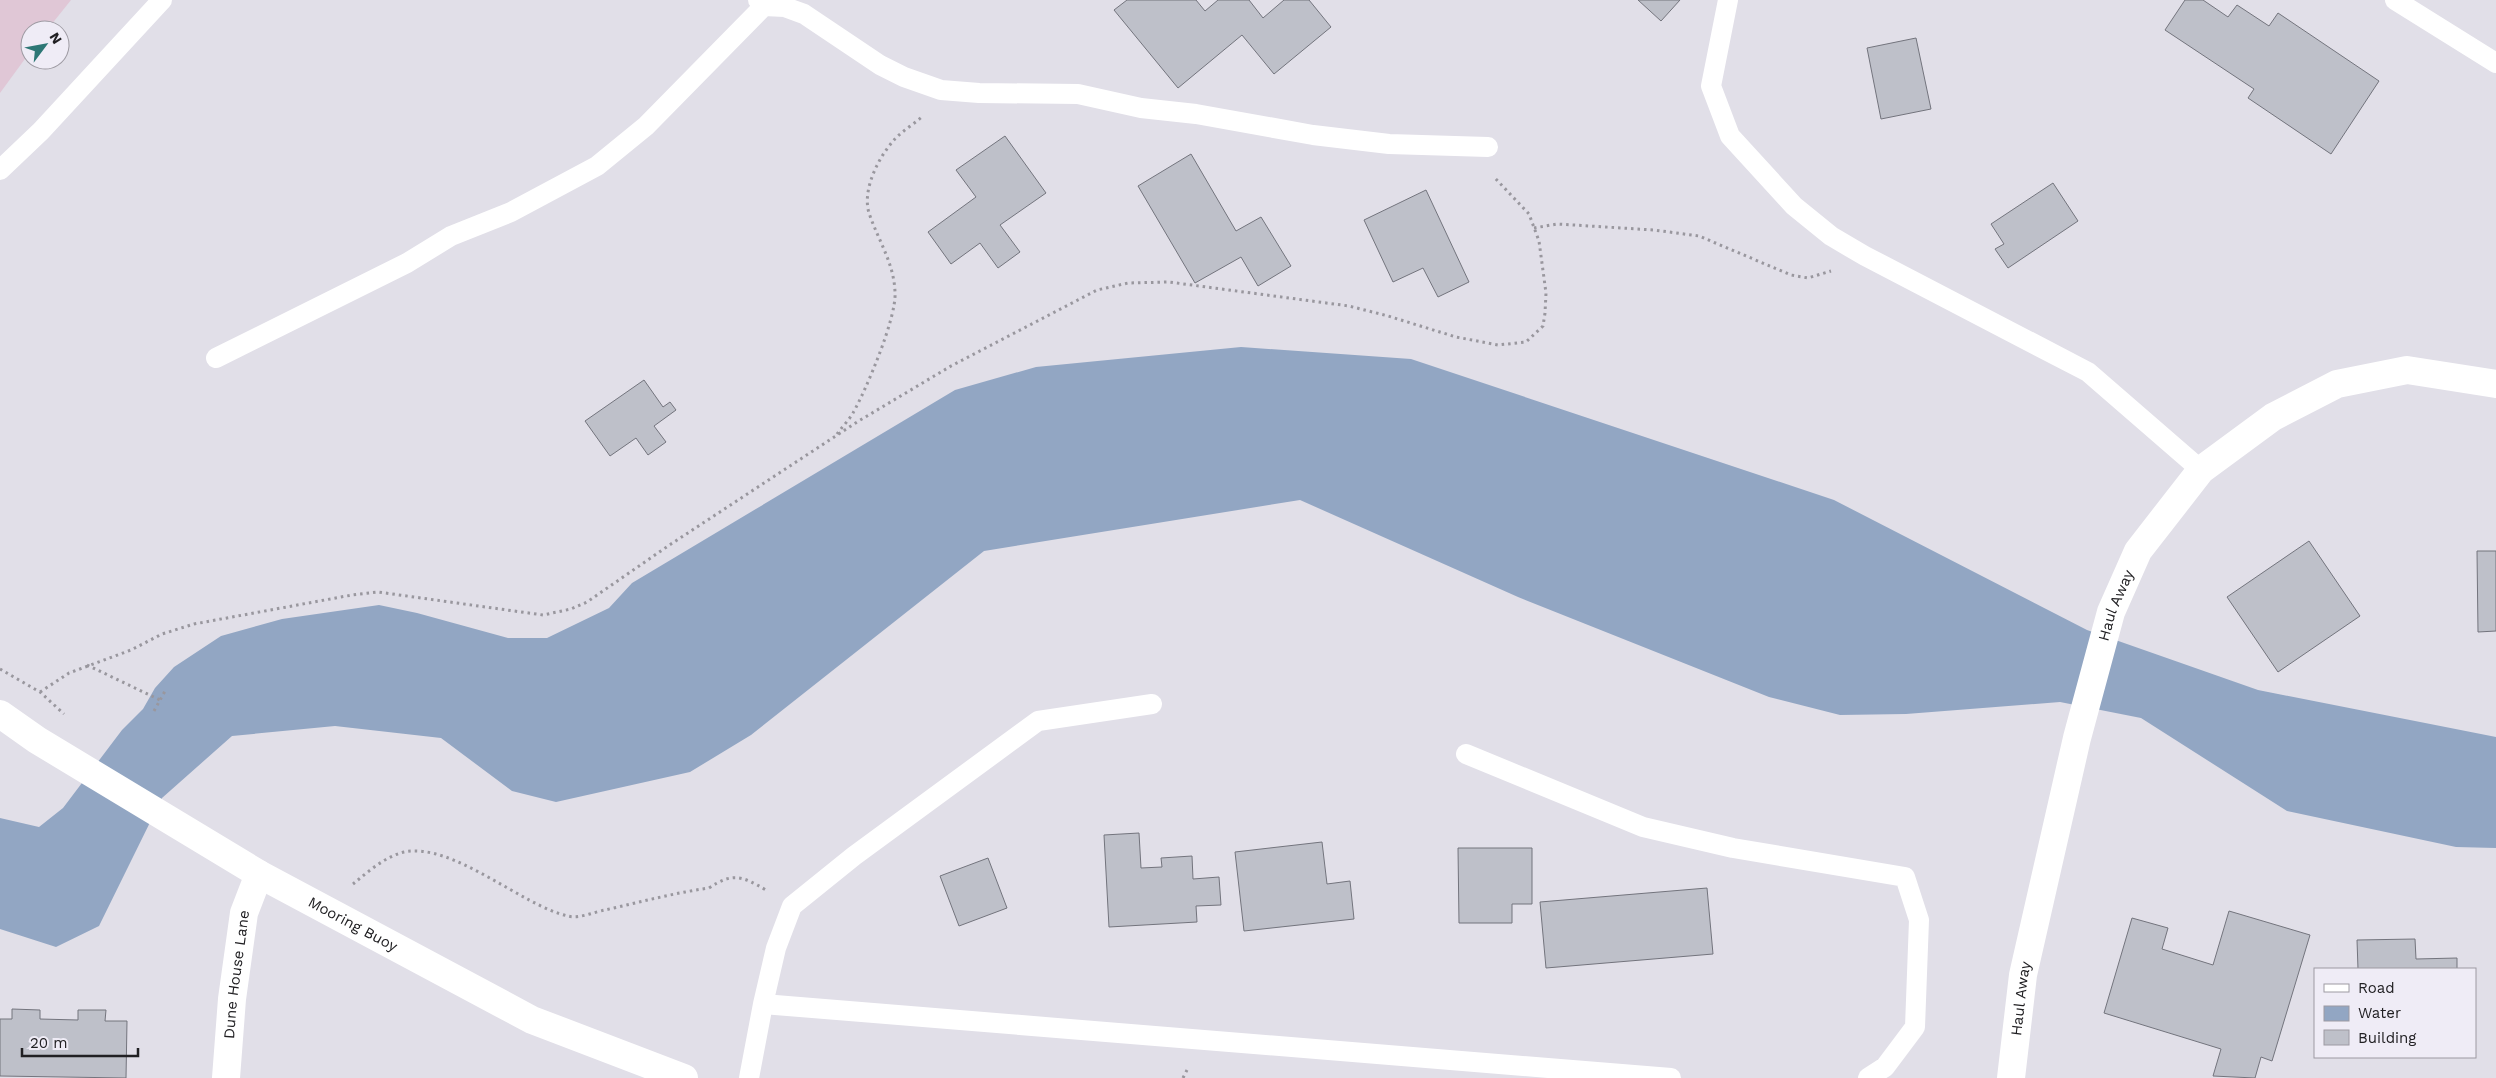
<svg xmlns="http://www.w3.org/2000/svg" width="2496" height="1078" font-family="'Work Sans',sans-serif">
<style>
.green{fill:#e0c7d6}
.water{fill:#92a6c3}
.building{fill:#bec0c9;stroke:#73747d}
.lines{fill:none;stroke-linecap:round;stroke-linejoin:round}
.path{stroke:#99979e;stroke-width:3;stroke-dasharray:2.5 4;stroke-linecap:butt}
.lane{stroke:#fff;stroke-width:20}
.street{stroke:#fff;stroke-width:28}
.labels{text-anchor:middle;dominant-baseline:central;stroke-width:4;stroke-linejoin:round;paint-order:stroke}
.street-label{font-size:15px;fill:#212023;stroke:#efecf6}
</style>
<rect width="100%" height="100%" fill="#e1dfe8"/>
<!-- green -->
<path class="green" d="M 0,0 L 71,0 L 47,30 L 30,30 L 30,52 L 0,93 Z"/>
<!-- water -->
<path class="water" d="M 1241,347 L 1411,359 L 1834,500 L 2087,630 L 2258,690 L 2496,737 L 2496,848 L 2456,847 L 2287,811 L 2141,718 L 2060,702 L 1906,714 L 1840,715 L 1769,697 L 1518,597 L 1300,500 L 984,551 L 751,735 L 690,772 L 556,802 L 512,791 L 441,738 L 335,726 L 232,736 L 162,798 L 99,926 L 56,947 L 0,929 L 0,818 L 39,827 L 63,808 L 122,730 L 143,709 L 155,688 L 174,667 L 221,636 L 282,619 L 379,605 L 417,613 L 508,638 L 547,638 L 609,608 L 632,583 L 955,390 L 1036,367 Z"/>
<!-- building -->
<path class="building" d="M 1127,0 L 1196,0 L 1205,11 L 1218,0 L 1249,0 L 1263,18 L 1284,0 L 1309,0 L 1331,27 L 1274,74 L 1242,35 L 1178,88 L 1114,10 Z
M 1638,0 L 1680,0 L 1661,21 Z
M 2185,0 L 2203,0 L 2228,17 L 2237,5 L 2269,26 L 2278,13 L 2379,81 L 2331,154 L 2248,98 L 2254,89 L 2165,30 Z
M 1916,38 L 1931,109 L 1881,119 L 1867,48 Z
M 1005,136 L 1046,193 L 1000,225 L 1020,252 L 998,268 L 980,243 L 951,264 L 928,232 L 976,197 L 956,170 Z
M 1191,154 L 1236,231 L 1261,217 L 1291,266 L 1258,286 L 1241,257 L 1195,283 L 1138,186 Z
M 2053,183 L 2078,221 L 2008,268 L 1995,249 L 2004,244 L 1991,224 Z
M 1426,190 L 1469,282 L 1438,297 L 1423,268 L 1393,282 L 1364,220 Z
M 644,380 L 663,407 L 670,402 L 676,410 L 654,426 L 666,442 L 648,455 L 636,438 L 610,456 L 585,421 Z
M 2309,541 L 2360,616 L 2278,672 L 2227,597 Z
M 2477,551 L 2496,551 L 2496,631 L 2478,632 Z
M 1139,833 L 1141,868 L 1162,867 L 1161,858 L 1192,856 L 1193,879 L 1219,877 L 1221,905 L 1196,906 L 1197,922 L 1109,927 L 1104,835 Z
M 1322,842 L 1327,884 L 1350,881 L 1354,919 L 1244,931 L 1235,852 Z
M 1458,848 L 1532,848 L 1532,904 L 1512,904 L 1512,923 L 1459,923 Z
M 988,858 L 1007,908 L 959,926 L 940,876 Z
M 1707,888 L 1713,954 L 1546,968 L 1540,902 Z
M 2229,911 L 2310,935 L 2272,1061 L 2261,1057 L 2255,1078 L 2213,1076 L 2221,1049 L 2104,1013 L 2132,918 L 2168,928 L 2162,949 L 2213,965 Z
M 2415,939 L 2416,959 L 2457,958 L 2457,969 L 2358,969 L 2357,940 Z
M 12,1009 L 40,1010 L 40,1019 L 78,1020 L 78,1010 L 106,1010 L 105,1021 L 127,1021 L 126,1078 L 0,1076 L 0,1019 L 12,1019 Z"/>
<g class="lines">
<!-- path -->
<path class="path" d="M 1534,228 L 1557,224 L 1654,230 L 1699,236 L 1791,275 L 1808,278 L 1831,271
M 837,434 C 842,427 849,420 853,413 C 866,390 897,317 895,292 C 894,263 878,240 869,213 C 862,190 878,158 894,140 C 902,131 914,124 923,116
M 87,665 L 160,700
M 0,669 L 40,692 L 64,714
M 40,692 L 69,673 L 131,650 L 162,634 L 194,624 L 352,595 L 378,592 L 543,615 L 571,609 L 587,602 L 668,546 L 857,422 L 951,366 L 1097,290 L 1128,283 L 1169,282 L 1349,306 L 1388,316 L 1456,337 L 1498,345 L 1526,342 L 1543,326 L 1545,313 L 1546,293 L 1539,241 L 1529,214 L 1494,177
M 154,711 L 165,691
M 353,884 C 368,872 384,857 404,852 C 453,842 522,906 568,916 C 579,919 594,912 605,910 C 640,902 674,893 709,888 C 733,872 742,876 766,890
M 1183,1078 L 1187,1070"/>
<!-- lane -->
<path class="lane" d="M 1728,0 L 1711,86 L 1730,136 L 1794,206 L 1831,236 L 1865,256 L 2088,372 L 2201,470
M 2395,0 L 2496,63
M 764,6 L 785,7 L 804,14 L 880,65 L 904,77 L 941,90 L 979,93 L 1078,94 L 1141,108 L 1196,114 L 1313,135 L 1389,144 L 1488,147
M 0,170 L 41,131 L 162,0
M 216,358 L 407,263 L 451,236 L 511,212 L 597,166 L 646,126 L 764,6 L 758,0
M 1466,754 L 1643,827 L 1733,848 L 1905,877 L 1919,920 L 1915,1027 L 1885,1067 L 1868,1078
M 763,1004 L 776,948 L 792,906 L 854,856 L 1038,721 L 1152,704
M 749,1078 L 763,1004 L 1671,1078"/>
<!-- street -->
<g class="street">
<path id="s1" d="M 0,714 L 37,740 L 259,874 L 532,1020 L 684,1078"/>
<path id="s2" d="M 226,1078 L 232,999 L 244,913 L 259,874"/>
<path id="s3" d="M 2011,1078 L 2023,975 L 2077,738 L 2111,612 L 2138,551 L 2201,470 L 2273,417 L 2337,384 L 2407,370 L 2496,384"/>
</g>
</g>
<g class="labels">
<!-- street labels -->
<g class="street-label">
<text stroke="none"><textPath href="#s3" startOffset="485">Haul Away</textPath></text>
<text stroke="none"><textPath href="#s1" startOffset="411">Mooring Buoy</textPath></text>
<text stroke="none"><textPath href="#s2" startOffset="104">Dune House Lane</textPath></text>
<text stroke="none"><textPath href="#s3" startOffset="80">Haul Away</textPath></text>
</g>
</g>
<!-- legend -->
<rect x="2314" y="968" width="162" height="90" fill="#efecf6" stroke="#9d9aa2"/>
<rect x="2324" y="984" width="25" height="8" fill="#ffffff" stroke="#9d9aa2"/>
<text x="2358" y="993" font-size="15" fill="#212023">Road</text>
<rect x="2324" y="1006" width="25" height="15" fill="#92a6c3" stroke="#9d9aa2"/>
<text x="2358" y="1018" font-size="15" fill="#212023">Water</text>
<rect x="2324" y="1030" width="25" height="15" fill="#bec0c9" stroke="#9d9aa2"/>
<text x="2358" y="1043" font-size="15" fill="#212023">Building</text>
<!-- north arrow -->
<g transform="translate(45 45) rotate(58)"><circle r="24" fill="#efecf6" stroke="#9d9aa2"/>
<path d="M0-4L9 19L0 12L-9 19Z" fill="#2d7775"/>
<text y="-8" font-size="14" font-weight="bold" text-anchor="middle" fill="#212023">N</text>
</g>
<!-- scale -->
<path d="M22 1048v8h116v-8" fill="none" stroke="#212023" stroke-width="2.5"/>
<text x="30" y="1048" font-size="15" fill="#212023" stroke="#efecf6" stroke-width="4" paint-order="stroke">20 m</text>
</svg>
